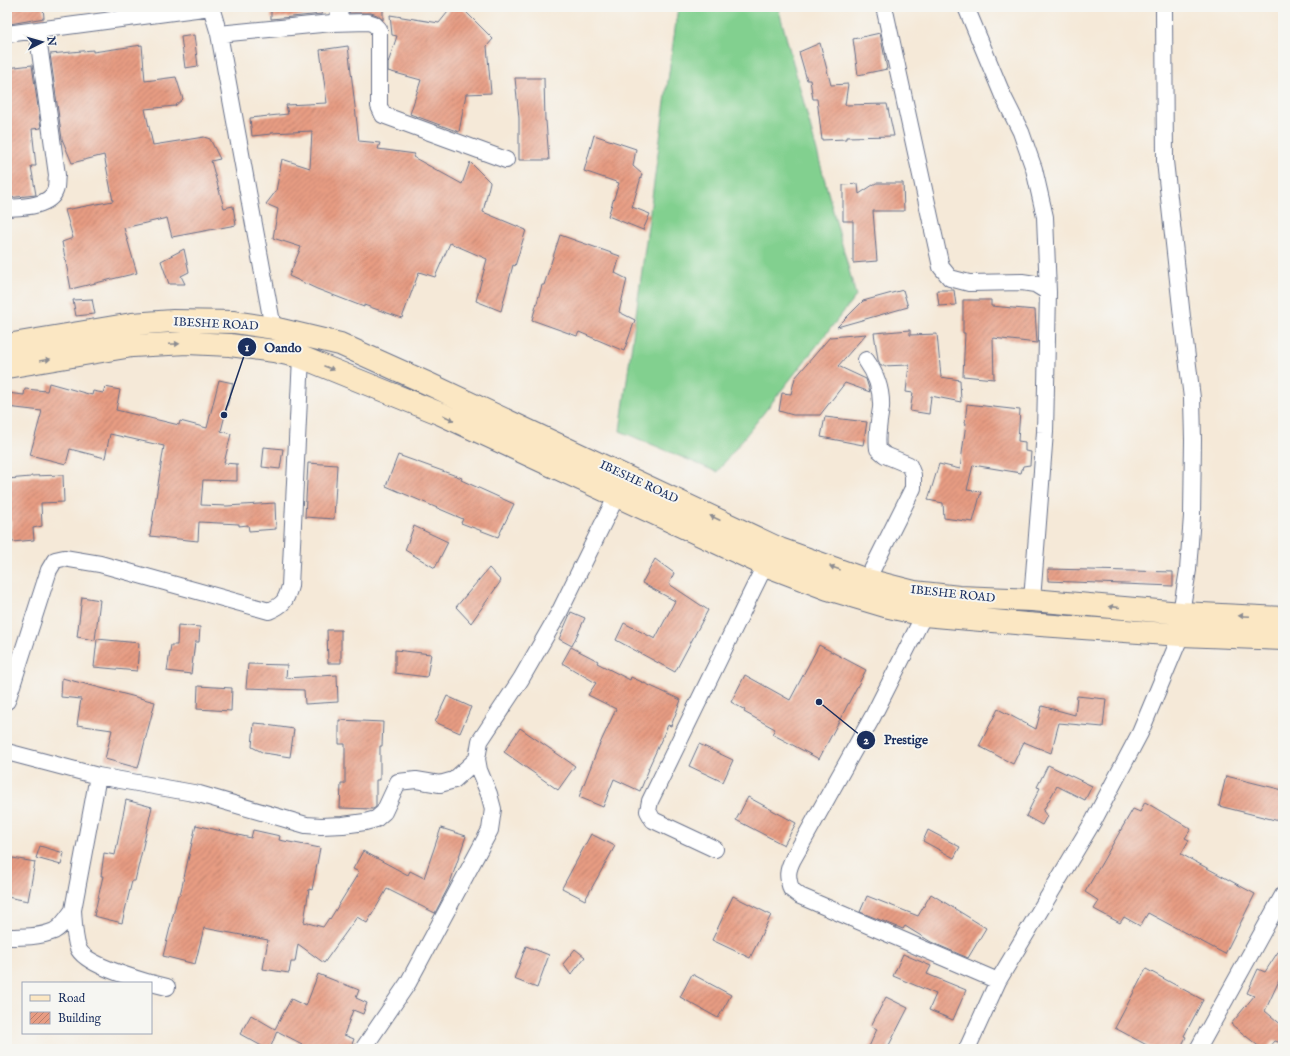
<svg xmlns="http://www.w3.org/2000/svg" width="1290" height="1056" font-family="'IM FELL English',serif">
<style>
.grass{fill:#82d08f;stroke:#4e8076}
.building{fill:url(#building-hatch)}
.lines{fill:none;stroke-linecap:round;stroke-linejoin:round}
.street-casing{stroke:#677089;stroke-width:18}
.secondary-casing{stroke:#677089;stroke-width:24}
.street{stroke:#fff;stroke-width:16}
.secondary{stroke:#fbe7c3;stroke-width:22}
.oneway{fill:#8b8b90}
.labels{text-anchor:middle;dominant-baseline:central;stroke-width:4;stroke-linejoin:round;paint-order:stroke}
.street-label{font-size:12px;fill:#1b2f5e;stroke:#f6f6f2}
.leader{fill:none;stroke:#1b2f5e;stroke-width:1.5}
.callout-dot{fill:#1b2f5e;stroke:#f6f6f2;stroke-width:1.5}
.mark-label{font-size:12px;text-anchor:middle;font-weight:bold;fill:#fff}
.callout-label{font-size:13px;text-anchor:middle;font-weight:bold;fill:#1b2f5e;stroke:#f6f6f2;stroke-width:4;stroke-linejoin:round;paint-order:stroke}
</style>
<defs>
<pattern id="building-hatch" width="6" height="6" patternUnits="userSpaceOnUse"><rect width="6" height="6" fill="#e79c82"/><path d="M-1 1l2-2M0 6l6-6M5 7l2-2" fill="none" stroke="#ba806e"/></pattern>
</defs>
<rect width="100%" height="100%" fill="#f6f6f2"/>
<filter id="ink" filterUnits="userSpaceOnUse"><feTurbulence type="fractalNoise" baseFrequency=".025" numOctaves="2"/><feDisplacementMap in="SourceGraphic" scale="8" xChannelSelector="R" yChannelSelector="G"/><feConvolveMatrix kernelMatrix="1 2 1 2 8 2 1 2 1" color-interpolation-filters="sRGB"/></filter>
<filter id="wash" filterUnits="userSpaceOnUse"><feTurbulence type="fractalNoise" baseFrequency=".012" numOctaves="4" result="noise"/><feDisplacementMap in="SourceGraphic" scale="16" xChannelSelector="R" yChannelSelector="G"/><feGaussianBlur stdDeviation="0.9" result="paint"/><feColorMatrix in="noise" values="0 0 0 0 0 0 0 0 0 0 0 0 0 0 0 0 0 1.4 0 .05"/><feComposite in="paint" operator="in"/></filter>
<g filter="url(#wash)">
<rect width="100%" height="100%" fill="#f5e9d8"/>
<!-- grass -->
<path class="grass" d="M 678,7 L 778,7 L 856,296 L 717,472 L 620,431 Z"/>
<g id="blocks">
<!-- building -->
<path class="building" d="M 7,7 L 43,7 L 44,18 L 10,24 Z
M 271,7 L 321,7 L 322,14 L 271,19 Z
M 350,7 L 383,7 L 383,20 L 377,15 L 371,13 L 349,13 Z
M 452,7 L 461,7 L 493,39 L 487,46 L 491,93 L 466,94 L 459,132 L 410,114 L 421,80 L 388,71 L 388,63 L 397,36 L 392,35 L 390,15 L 439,23 Z
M 880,33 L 887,69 L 858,75 L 853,39 Z
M 194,35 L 198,66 L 185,68 L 181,37 Z
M 820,43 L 831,85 L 848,84 L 845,105 L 887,104 L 894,136 L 846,137 L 846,139 L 822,140 L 817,99 L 813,99 L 810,80 L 807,80 L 799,52 Z
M 142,45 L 145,81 L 176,77 L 183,99 L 175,106 L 145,109 L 153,145 L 204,137 L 210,139 L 220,159 L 211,161 L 224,208 L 233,206 L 236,225 L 172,237 L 167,218 L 124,228 L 137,273 L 71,289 L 62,242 L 73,238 L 65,210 L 113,201 L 104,155 L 72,163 L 62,139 L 50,54 L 93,50 L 93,52 Z
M 348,46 L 359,141 L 380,143 L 378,149 L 415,154 L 413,157 L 462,184 L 470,162 L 490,182 L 483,212 L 526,230 L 515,266 L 513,265 L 501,311 L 476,301 L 487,259 L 450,243 L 435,277 L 419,272 L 402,318 L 364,305 L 364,307 L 317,289 L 289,276 L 301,247 L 273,238 L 278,209 L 266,204 L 276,191 L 282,159 L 310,168 L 312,131 L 271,133 L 271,134 L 252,136 L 250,118 L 288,114 L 286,105 L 327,103 L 320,50 Z
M 32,65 L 41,128 L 32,129 L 36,166 L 31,166 L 36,195 L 7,198 L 7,141 L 10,140 L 7,126 L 7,68 Z
M 515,78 L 544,78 L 545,121 L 546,121 L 549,160 L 519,160 L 519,118 Z
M 594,135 L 636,149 L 633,166 L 642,174 L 632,207 L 650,214 L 643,230 L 608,216 L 619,183 L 584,171 Z
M 876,183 L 903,183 L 904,211 L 873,211 L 877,261 L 853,263 L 853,221 L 843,221 L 843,185 L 858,184 L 859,194 Z
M 560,235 L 620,256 L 615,273 L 627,279 L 619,312 L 635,320 L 624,351 L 579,332 L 577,336 L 532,320 L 542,285 L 544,285 Z
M 184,249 L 189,272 L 181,276 L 185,284 L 169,284 L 161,261 Z
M 903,290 L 908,307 L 837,327 L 863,301 Z
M 937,290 L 954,290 L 956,305 L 939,306 Z
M 92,299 L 95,314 L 76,316 L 73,300 Z
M 963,300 L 991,300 L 991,306 L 1035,310 L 1037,343 L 993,338 L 994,379 L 963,376 L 965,333 L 963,333 Z
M 910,330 L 910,335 L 937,334 L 941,377 L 960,380 L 961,402 L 931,396 L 929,414 L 910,411 L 913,393 L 906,392 L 909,365 L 881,366 L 878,360 L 874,333 Z
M 866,334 L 838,366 L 866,379 L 870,392 L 845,383 L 820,415 L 793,415 L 779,411 L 782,393 L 791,394 L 795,378 L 830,337 Z
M 219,380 L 233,383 L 221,431 L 231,434 L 224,463 L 237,464 L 237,481 L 203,480 L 201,505 L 227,506 L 275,503 L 276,529 L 249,531 L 248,525 L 239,526 L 239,524 L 199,522 L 198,541 L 150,536 L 164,446 L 110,434 L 105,458 L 70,449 L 66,464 L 30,455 L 42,411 L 7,407 L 7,393 L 24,395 L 25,389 L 47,391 L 49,383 L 92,395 L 93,391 L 103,393 L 105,387 L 120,390 L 116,410 L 179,425 L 180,421 L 207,428 Z
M 967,404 L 1020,410 L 1018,441 L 1025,442 L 1025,451 L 1031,452 L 1030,465 L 1023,466 L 1021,473 L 973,465 L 967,490 L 981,492 L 973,522 L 944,518 L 943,503 L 928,500 L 939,464 L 960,469 L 966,423 L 965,423 Z
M 825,417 L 867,422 L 863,445 L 821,437 Z
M 264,447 L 283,449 L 280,469 L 262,467 Z
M 398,455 L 462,478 L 461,480 L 514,504 L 498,537 L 461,523 L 463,519 L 386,486 Z
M 308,463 L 337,465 L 334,519 L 305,517 Z
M 63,475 L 64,502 L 41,503 L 42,526 L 33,528 L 34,540 L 12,542 L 11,521 L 7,520 L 7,479 L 31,477 L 31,476 Z
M 414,526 L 448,542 L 435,568 L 405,550 Z
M 655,559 L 674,573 L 669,584 L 708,610 L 675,672 L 616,640 L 624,623 L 655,639 L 675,601 L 642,583 Z
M 489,568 L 501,581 L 471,623 L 456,607 Z
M 1048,569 L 1173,572 L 1173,586 L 1048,581 Z
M 82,597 L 100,600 L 95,640 L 77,637 Z
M 571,612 L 585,618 L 572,646 L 559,639 Z
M 178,625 L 200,627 L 199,642 L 195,642 L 191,674 L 167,671 L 171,645 L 177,645 Z
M 327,630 L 341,630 L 341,663 L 328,663 Z
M 97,639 L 139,643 L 137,671 L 94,667 Z
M 819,645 L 866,670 L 819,759 L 772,734 L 775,729 L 744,712 L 745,710 L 731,702 L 745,675 L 790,700 Z
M 571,647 L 598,661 L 597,663 L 630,680 L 631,677 L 681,700 L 671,726 L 668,725 L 648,769 L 649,769 L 640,791 L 614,779 L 603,807 L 579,797 L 598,748 L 616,709 L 588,695 L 596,683 L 562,663 Z
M 395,650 L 431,654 L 427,677 L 395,673 Z
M 248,664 L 287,665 L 286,678 L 337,675 L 338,702 L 305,704 L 304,690 L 246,688 Z
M 62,678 L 155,702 L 138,768 L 105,759 L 112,730 L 77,725 L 81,699 L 61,697 Z
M 198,686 L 232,688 L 231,711 L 197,709 Z
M 447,696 L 471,707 L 460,733 L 435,722 Z
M 1077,696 L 1106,699 L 1103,727 L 1059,723 L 1051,753 L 1024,742 L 1013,764 L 979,746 L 998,709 L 1036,729 L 1042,706 L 1075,715 Z
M 339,720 L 383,722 L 382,746 L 380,746 L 380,780 L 376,780 L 376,807 L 373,809 L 340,808 L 341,784 L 345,784 L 345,744 L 339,744 Z
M 254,723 L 266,724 L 266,725 L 294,729 L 290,757 L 264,753 L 252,747 Z
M 520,728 L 575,766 L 558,790 L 504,752 Z
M 699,744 L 733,760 L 723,782 L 689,766 Z
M 1048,765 L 1092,786 L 1085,800 L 1057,786 L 1043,811 L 1047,816 L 1042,825 L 1026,816 L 1040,788 L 1037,787 Z
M 1226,776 L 1283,790 L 1283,822 L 1219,806 Z
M 748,797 L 796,823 L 784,845 L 736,820 Z
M 126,800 L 152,807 L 135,881 L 132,881 L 122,923 L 94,916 L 103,876 L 101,876 L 104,853 L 115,855 Z
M 1145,802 L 1191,829 L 1185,838 L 1189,840 L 1181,854 L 1255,894 L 1225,954 L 1148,913 L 1140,926 L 1124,917 L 1120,923 L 1094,909 L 1099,901 L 1085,892 L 1133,809 L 1140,812 Z
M 196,825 L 251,838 L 253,830 L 280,836 L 279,840 L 320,848 L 312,890 L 309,889 L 304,922 L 323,927 L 329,918 L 330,919 L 359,872 L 353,869 L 363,851 L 408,875 L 410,871 L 424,878 L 441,828 L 466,836 L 449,886 L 435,913 L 387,889 L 367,923 L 357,917 L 324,963 L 298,944 L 295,962 L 291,962 L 289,973 L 263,969 L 268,940 L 204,928 L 195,964 L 163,956 L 178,895 L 180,895 Z
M 928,830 L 960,847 L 954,858 L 923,841 Z
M 591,834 L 615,846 L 585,900 L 562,888 Z
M 40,846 L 64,853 L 61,865 L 36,858 Z
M 7,857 L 35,862 L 28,901 L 7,897 Z
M 931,894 L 986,928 L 968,958 L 931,942 L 905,926 L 903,929 L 860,912 L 867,896 L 918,916 Z
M 733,896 L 771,915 L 750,958 L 712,940 Z
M 1283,944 L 1283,972 L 1265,1011 L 1283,1026 L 1283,1043 L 1274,1041 L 1267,1049 L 1262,1049 L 1231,1024 L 1254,996 L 1247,993 L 1258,969 L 1265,972 Z
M 526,946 L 549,955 L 537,988 L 514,979 Z
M 575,949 L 585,957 L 571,975 L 563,964 Z
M 903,954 L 931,966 L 927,974 L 966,990 L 953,1020 L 929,1010 L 936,994 L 893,976 Z
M 1146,969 L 1203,1000 L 1184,1036 L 1186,1037 L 1180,1049 L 1154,1049 L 1115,1028 Z
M 318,974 L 359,990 L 356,998 L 367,1003 L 363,1014 L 353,1010 L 344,1035 L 354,1039 L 350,1049 L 299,1049 L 302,1044 L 277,1031 L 270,1049 L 267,1049 L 240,1034 L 251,1015 L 275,1029 L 291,999 L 306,1006 Z
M 692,974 L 731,995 L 718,1018 L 680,997 Z
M 886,997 L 908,1008 L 887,1049 L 868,1049 L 877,1029 L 871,1026 Z"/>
</g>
</g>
<g filter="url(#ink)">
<use href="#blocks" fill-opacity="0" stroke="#677089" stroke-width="1"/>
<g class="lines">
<!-- street casing -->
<g class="street-casing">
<path id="street" d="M 211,7 L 219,34 L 273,328
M 883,7 L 885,11 L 941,267 L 950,278 L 969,283 L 1022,282 L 1035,284 L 1048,292
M 966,7 L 1003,96 L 1021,132 L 1034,169 L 1045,217 L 1048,292 L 1045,432 L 1032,600
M 332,23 L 368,22 L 374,24 L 379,29 L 379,106 L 383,115 L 506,160
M 7,34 L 211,7
M 219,34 L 332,23 L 337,19 L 341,7
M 7,208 C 21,207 49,207 55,191 C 57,187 56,180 57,175 L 37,30
M 866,360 C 876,374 882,390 881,408 C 879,422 876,435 878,449 L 885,455 L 909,465 L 913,475 L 913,488 L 867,580
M 924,615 L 873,716 L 793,859 C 787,871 787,876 791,889 L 800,896 L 998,981
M 7,701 L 49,570 L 55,560 L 64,558 L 100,564 L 269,611 C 283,605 286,601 290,586 L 301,357
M 7,752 L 98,776 L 199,794 L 306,825 L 321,826 L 343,825 L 365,822 L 376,819 L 384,812 L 398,782 L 416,780 L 440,784 L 454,780 L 477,759
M 715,849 L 653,820 L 648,811 L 650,801 L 765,565
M 73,910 C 74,923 74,936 78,948 C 84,964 133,978 150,983
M 7,937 C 22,937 40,937 54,931 C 62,927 68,917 73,910 L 98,776
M 151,983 L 167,987
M 363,1049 L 408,983 L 490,830 L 493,809 L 489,794 L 479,770 L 477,759 L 480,741 L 521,679 L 559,613 L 616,497
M 967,1049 L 998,981 L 1094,820 L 1140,733 L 1181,635 L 1181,613 L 1188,570 L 1192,516 L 1193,440 L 1192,398 L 1182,317 L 1165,161 L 1164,7
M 1198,1049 L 1283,895"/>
</g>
<!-- secondary casing -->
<g class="secondary-casing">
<path id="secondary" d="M 7,345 L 132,324 L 173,321 L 234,322 L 273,328 L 340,344 L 429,384 L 780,549 L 867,580 L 914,592 L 959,597 L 1032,600 L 1181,613 L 1283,618
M 7,367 L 132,346 L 187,343 L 230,345 L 274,351 L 301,357 L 441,414 L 765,565 L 828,589 L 885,606 L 924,615 L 1027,624 L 1181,635 L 1283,639"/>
</g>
<!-- street -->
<use href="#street" class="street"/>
<!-- secondary -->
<use href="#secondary" class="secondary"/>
</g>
<!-- one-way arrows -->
<defs><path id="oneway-solid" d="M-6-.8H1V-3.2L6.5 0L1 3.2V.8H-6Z"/></defs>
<g class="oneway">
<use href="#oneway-solid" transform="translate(174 344) rotate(-3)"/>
<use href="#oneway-solid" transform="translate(45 360) rotate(-10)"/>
<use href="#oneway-solid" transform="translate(329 368) rotate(22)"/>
<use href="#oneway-solid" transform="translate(449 418) rotate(25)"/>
<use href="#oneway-solid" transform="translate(715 518) rotate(-155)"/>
<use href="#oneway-solid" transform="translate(835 568) rotate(-160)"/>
<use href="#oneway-solid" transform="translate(1114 607) rotate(-175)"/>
<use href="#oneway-solid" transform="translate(1244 616) rotate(-177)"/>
</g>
</g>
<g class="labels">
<!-- street labels -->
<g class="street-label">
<text transform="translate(216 324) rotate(3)">IBESHE ROAD</text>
<text transform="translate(639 482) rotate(25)">IBESHE ROAD</text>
<text transform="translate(953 594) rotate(6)">IBESHE ROAD</text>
</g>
</g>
<!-- callouts -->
<path class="leader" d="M224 415L247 347M819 702L866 740"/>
<g class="callout-dot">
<circle cx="224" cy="415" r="4"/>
<circle cx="819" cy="702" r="4"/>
<circle cx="247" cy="347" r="10"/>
<circle cx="866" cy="740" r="10"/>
</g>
<g class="mark-label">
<text x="247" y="351">1</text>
<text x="866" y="744">2</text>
</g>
<g class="callout-label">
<text x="283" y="352">Oando</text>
<text x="906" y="744">Prestige</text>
</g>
<!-- margin -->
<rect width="1290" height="1056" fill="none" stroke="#f6f6f2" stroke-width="24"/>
<!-- legend -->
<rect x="22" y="982" width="130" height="52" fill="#f6f6f2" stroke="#9ea6b7"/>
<rect x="30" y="995" width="20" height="6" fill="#fbe7c3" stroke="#9ea6b7"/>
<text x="58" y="1002" font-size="12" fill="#1b2f5e">Road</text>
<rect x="30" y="1012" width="20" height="12" fill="url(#building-hatch)" stroke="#9ea6b7"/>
<text x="58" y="1022" font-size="12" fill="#1b2f5e">Building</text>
<!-- north arrow -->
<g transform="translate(42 42) rotate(84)" stroke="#f6f6f2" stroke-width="3" paint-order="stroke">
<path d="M0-3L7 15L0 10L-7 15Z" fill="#1b2f5e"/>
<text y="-6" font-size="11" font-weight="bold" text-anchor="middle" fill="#1b2f5e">N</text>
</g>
</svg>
